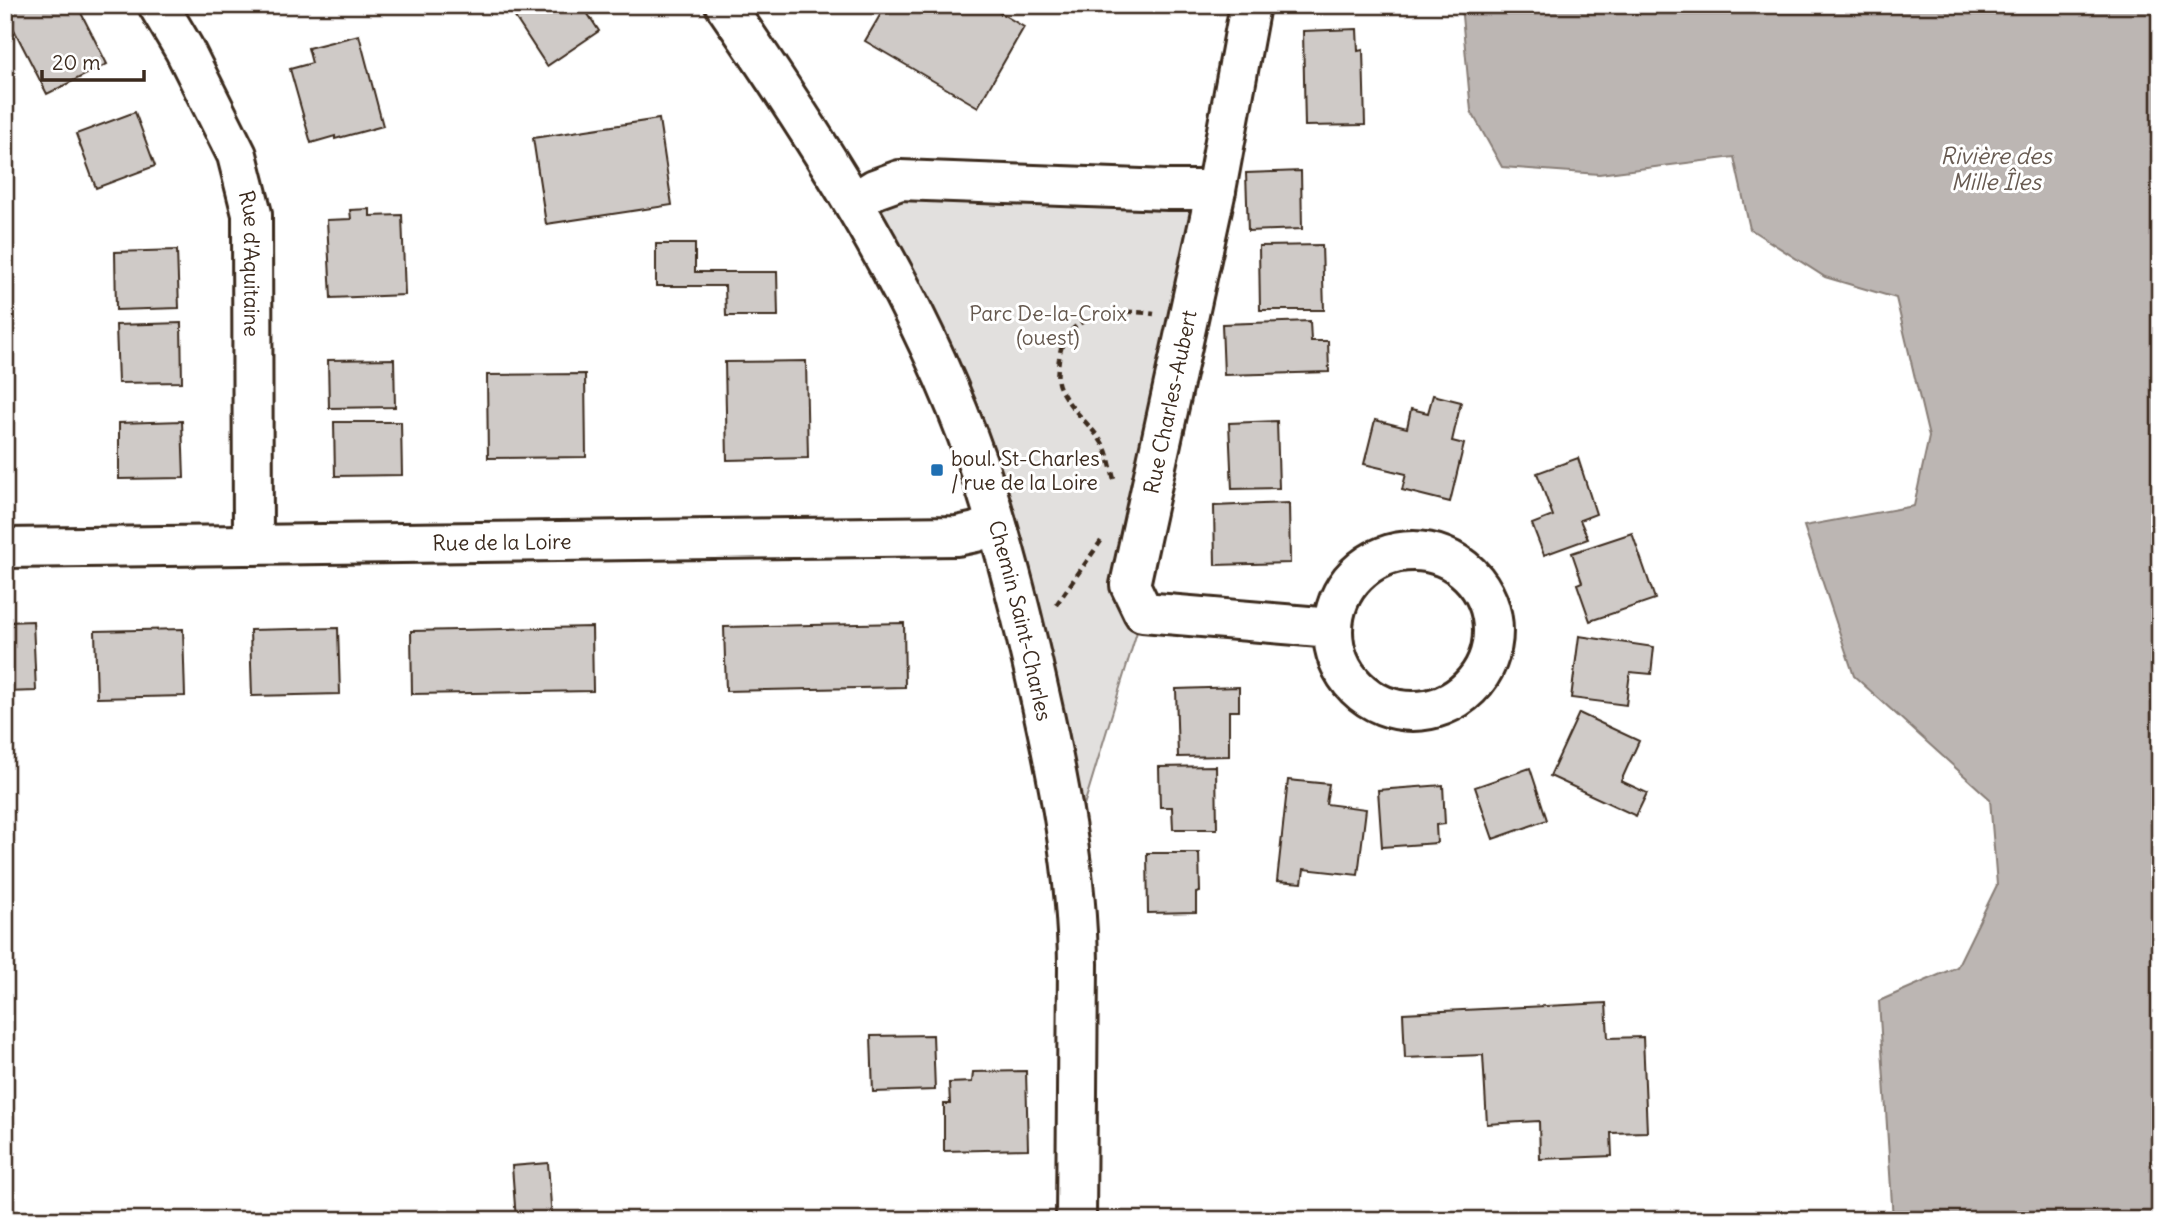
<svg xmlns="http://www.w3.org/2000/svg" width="2165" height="1225" font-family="Delius,sans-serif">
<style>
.green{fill:#e2e0de;stroke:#8e857e;stroke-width:2}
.water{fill:#bcb6b3;stroke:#887e77;stroke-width:2}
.building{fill:#cfcac7;stroke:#3b2a1e;stroke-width:2}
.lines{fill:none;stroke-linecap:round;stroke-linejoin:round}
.minor-casing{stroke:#3b2a1e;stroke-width:44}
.major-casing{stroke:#3b2a1e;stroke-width:44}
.path{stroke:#3b2a1e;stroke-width:4.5;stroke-dasharray:7 5;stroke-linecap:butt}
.minor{stroke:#fff;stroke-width:38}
.major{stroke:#fff;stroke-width:38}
.poi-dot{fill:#1f6fb2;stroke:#fff;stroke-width:2.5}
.labels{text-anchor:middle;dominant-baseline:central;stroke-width:6;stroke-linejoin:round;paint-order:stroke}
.street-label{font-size:21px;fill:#3b2a1e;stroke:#fff}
.park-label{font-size:21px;fill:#65584e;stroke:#fff}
.poi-label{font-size:21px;fill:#3b2a1e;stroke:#fff;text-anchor:start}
.water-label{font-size:23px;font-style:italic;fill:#685b52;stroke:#fff}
</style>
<rect width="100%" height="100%" fill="#fff"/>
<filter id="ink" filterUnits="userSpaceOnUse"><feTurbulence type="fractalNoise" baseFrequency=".0143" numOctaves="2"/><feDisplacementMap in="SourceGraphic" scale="14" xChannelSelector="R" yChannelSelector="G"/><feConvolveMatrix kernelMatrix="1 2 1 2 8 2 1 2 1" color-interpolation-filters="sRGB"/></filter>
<g filter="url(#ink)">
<!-- green -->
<path class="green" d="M 917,188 L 1216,190 L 1143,612 L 1063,874 L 983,522 L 854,202 Z"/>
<!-- water -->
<path class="water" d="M 1461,5 L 2160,5 L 2160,1220 L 1893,1220 L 1879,1001 L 1957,967 L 1997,885 L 1990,799 L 1854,676 L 1804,526 L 1914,506 L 1929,437 L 1896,298 L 1825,277 L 1750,229 L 1734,157 L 1599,174 L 1502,167 L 1471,111 Z"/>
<!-- building -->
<path class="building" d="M 5,5 L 77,5 L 107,64 L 47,94 L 5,12 Z
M 507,5 L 582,5 L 599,31 L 547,66 Z
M 886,5 L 987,5 L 1024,27 L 978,107 L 865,41 Z
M 1357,29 L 1358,51 L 1363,50 L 1365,125 L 1305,126 L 1303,31 Z
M 359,35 L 383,126 L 335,139 L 335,136 L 311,143 L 290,69 L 312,63 L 308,48 Z
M 135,112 L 155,166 L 96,188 L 76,134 Z
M 659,119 L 672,205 L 546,224 L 533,138 Z
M 1301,171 L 1302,229 L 1248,231 L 1246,173 Z
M 370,209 L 370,216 L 402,215 L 405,295 L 331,298 L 327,220 L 351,219 L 350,210 Z
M 656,244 L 695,244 L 695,272 L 777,272 L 778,316 L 726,316 L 725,286 L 656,286 Z
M 1322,245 L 1324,310 L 1260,310 L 1259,246 Z
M 177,250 L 179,308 L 116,310 L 115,252 Z
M 1310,321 L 1311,341 L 1328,341 L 1329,372 L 1224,375 L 1222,324 Z
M 181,323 L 182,382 L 118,383 L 116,325 Z
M 394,359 L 395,407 L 329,408 L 328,360 Z
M 806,361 L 808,458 L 727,460 L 725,362 Z
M 585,374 L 586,457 L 488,458 L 487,375 Z
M 1433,395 L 1461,402 L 1452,441 L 1464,444 L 1450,502 L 1402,490 L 1406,474 L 1364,464 L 1375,420 L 1407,428 L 1411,409 L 1428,413 Z
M 182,421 L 184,478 L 119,479 L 119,423 Z
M 1277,421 L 1279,488 L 1232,489 L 1229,423 Z
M 334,422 L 401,422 L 402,475 L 335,476 Z
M 1578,458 L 1596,514 L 1580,520 L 1588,539 L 1544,555 L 1532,524 L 1553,516 L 1537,473 Z
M 1289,503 L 1290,563 L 1215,565 L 1214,506 Z
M 1632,533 L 1655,599 L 1590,621 L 1577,584 L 1582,582 L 1572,553 Z
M 33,621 L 36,691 L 5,692 L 5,622 Z
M 904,623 L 905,687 L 726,691 L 724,627 Z
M 592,627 L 593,691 L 412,694 L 411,631 Z
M 338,628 L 340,694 L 252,696 L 250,630 Z
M 183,629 L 185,696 L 97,698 L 95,631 Z
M 1579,636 L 1654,647 L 1651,674 L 1630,672 L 1626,705 L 1571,698 Z
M 1239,687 L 1239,711 L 1229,711 L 1229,756 L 1178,757 L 1176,689 Z
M 1579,713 L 1639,741 L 1621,781 L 1647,793 L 1636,816 L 1550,776 Z
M 1216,766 L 1217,829 L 1173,829 L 1172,807 L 1160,807 L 1159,767 Z
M 1530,768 L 1547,820 L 1493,839 L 1475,787 Z
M 1288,780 L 1329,784 L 1326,804 L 1366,809 L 1358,875 L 1304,869 L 1302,883 L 1277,881 Z
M 1443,785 L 1445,824 L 1436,825 L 1437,843 L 1382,847 L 1378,790 Z
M 1147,853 L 1199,853 L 1200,892 L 1196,893 L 1196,912 L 1148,913 Z
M 1606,1003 L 1608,1038 L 1643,1037 L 1647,1132 L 1611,1133 L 1612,1156 L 1540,1159 L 1539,1121 L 1487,1124 L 1483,1055 L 1405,1058 L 1403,1013 Z
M 933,1035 L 935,1090 L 873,1092 L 871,1036 Z
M 1026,1071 L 1028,1149 L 944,1151 L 944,1104 L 950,1104 L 949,1083 L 972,1082 L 973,1072 Z
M 548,1163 L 552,1220 L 516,1220 L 512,1166 Z"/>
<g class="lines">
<!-- minor casing -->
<g class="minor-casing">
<g id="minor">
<path id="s1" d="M 158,5 L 184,49 L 237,155 L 252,214 L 253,545"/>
<path d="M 1250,5 L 1216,190 L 1130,585 L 1143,612 L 1332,628"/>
<path d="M 854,202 L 875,189 L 900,180 L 1168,190 L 1216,190"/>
<path id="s2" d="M 5,548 L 957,536 L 976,532 L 996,523"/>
<circle cx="1413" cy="631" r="80"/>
</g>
</g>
<!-- major casing -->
<g class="major-casing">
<g id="major">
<path id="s3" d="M 725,5 C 824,149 919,296 977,462 C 1003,537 1022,615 1039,692 C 1059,781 1077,873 1078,964 L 1076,1220"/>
</g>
</g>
<!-- path -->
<path class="path" d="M 1114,479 C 1111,469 1109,457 1105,448 C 1093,425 1069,410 1059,386 C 1056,379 1058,367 1059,359 C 1064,312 1116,308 1154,314
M 1056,605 L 1101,541"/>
<!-- minor -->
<use href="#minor" class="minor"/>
<!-- major -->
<use href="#major" class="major"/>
</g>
</g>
<!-- markers -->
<rect class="poi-dot" x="930" y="463" width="14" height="14" rx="3.5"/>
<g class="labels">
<!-- street labels -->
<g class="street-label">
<text stroke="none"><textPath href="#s1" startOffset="280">Rue d'Aquitaine</textPath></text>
<text transform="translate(1170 402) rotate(-78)">Rue Charles-Aubert</text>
<text stroke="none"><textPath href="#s2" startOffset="497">Rue de la Loire</textPath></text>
<text stroke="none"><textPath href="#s3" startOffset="688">Chemin Saint-Charles</textPath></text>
</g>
<!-- park labels -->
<g class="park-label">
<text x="1048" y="313">Parc De-la-Croix<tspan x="1048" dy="24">(ouest)</tspan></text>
</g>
<!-- poi labels -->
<g class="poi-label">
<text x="951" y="458">boul. St-Charles<tspan x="951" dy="24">/ rue de la Loire</tspan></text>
</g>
<!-- water labels -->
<g class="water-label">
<text x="1996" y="155">Rivière des<tspan x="1996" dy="26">Mille Îles</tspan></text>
</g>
</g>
<!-- margin -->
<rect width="2165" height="1225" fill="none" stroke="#fff" stroke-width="28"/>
<rect x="14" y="14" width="2137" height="1197" fill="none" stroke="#3b2a1e" stroke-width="2.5" filter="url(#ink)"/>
<!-- scale -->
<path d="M42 70v10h102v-10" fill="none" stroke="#3b2a1e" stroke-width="3.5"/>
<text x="52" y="70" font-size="21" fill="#3b2a1e" stroke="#ffffff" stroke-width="5" paint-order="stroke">20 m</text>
</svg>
